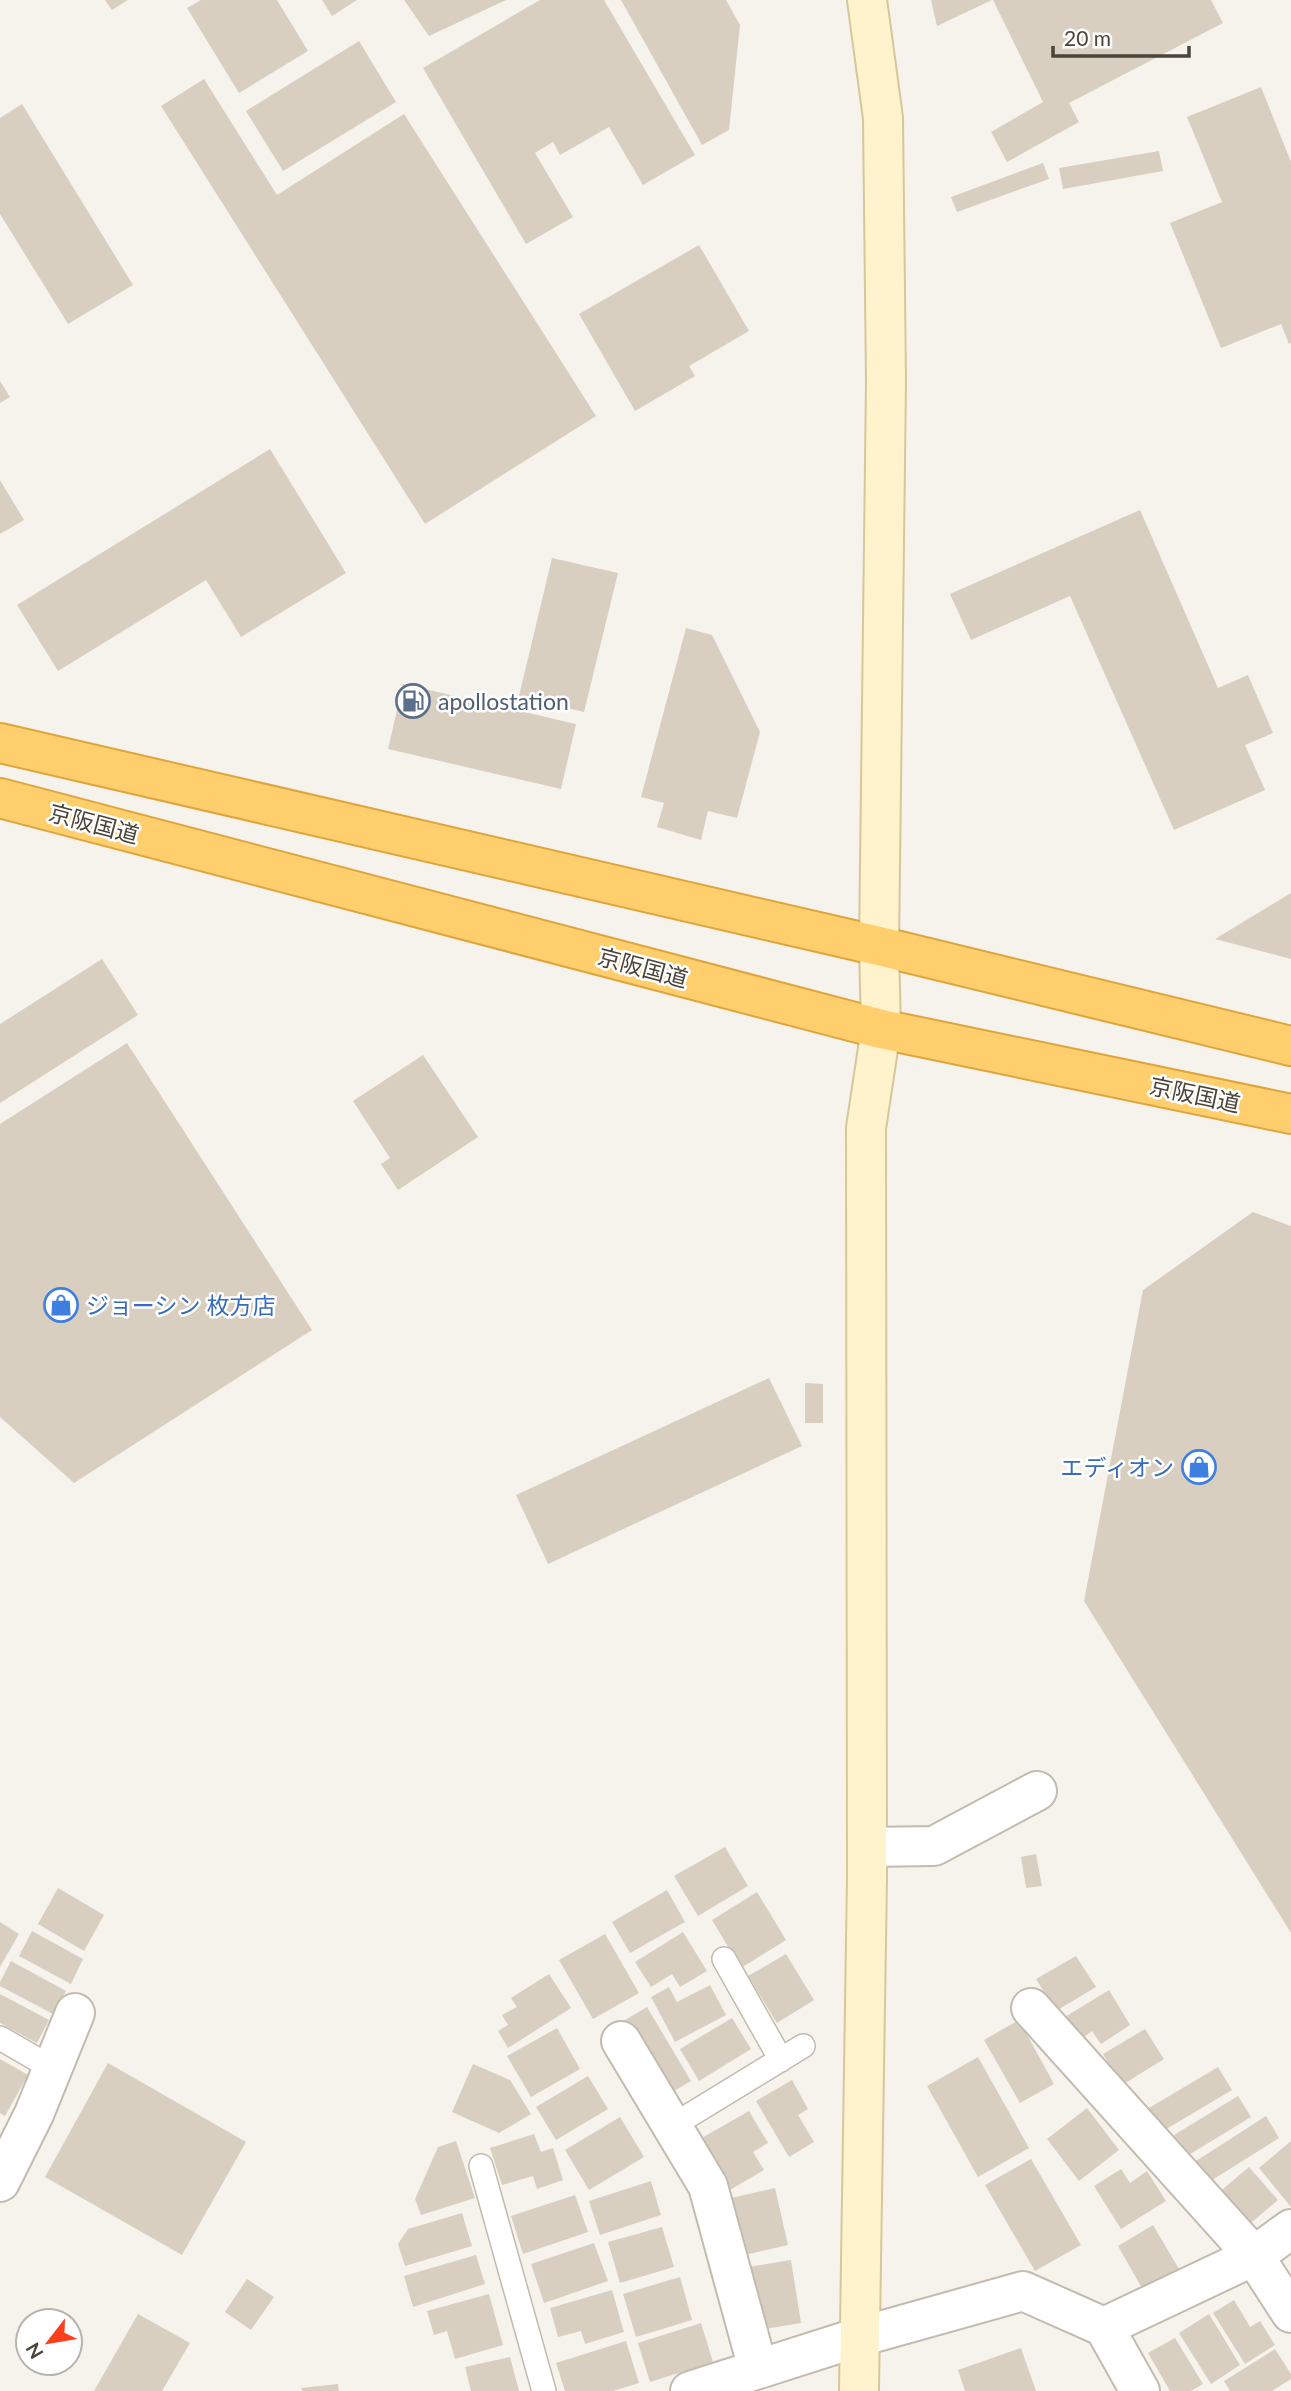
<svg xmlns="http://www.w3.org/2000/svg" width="1291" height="2391" font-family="Lato,'Noto Sans JP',sans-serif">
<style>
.building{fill:#d8cfc1}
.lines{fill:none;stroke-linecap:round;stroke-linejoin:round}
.lane-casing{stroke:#c2bbae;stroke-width:26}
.street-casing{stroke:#c2bbae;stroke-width:42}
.secondary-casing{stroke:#d6c79b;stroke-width:42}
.highway-casing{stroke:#e0a43c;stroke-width:42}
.lane{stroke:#fff;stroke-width:23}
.street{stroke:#fff;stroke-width:38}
.secondary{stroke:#fff3cd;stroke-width:38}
.highway{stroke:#ffcf6e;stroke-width:38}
.labels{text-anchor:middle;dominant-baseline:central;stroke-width:5;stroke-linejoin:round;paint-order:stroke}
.service-label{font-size:23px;fill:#4e5e75;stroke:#fff;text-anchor:start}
.street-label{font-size:23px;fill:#4b4439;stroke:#fff}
.shop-label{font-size:23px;fill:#366cbe;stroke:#fff;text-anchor:start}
</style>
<rect width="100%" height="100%" fill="#f6f3ec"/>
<!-- building -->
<path class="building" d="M 105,0 L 128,0 L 112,10 Z
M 201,0 L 277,0 L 308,51 L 239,93 L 187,8 Z
M 322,0 L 357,0 L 332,16 Z
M 404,0 L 506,0 L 429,36 Z
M 540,0 L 604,0 L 695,155 L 643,185 L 609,127 L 560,155 L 553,142 L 535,153 L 573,217 L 526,244 L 423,68 Z
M 621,0 L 726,0 L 740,25 L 729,130 L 702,145 Z
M 931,0 L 992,0 L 937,26 Z
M 993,0 L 1211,0 L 1223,23 L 1069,103 L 1079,122 L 1007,162 L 991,132 L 1043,102 Z
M 359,41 L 396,102 L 283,171 L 246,111 Z
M 204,79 L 277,195 L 404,114 L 596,416 L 425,524 L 161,106 Z
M 1261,87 L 1291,162 L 1291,343 L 1289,344 L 1281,324 L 1221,348 L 1170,223 L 1222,202 L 1187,117 Z
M 22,104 L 133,285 L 68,324 L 0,214 L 0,118 Z
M 1159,151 L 1163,171 L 1063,189 L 1059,168 Z
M 1043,163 L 1049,179 L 957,212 L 951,197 Z
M 699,245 L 749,331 L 689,366 L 695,376 L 635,411 L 579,314 Z
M 0,381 L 10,397 L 0,403 Z
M 270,449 L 346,573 L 241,637 L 206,580 L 58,671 L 17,605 Z
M 0,480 L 24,520 L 0,534 Z
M 1140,510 L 1218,688 L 1248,675 L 1273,733 L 1245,745 L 1265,790 L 1174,830 L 1070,596 L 971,640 L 950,594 Z
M 552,558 L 618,573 L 584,712 L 519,696 Z
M 686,628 L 712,635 L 760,732 L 737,818 L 708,811 L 701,840 L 657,827 L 664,803 L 641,797 Z
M 403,684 L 576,724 L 561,789 L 388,749 Z
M 1291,893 L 1291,959 L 1215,939 Z
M 102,959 L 138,1015 L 0,1103 L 0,1024 Z
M 127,1043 L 312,1330 L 74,1483 L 0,1417 L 0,1124 Z
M 423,1055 L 478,1137 L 398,1190 L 381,1164 L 390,1158 L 353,1101 Z
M 1253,1212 L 1291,1226 L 1291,1933 L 1084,1601 L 1143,1290 Z
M 769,1378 L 802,1446 L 548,1564 L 516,1495 Z
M 805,1383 L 823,1384 L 823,1423 L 805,1423 Z
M 725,1847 L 748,1886 L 698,1916 L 674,1876 Z
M 1036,1854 L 1042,1886 L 1026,1888 L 1021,1857 Z
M 58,1888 L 104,1915 L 84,1951 L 38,1924 Z
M 667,1890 L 685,1922 L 630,1953 L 612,1922 Z
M 757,1892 L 786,1940 L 741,1968 L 712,1920 Z
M 0,1922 L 19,1934 L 0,1967 Z
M 32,1931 L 83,1959 L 71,1984 L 19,1956 Z
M 683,1932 L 707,1971 L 680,1987 L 672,1974 L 651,1987 L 635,1962 Z
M 605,1934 L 639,1993 L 593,2019 L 559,1960 Z
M 786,1954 L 814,2000 L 777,2023 L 748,1976 Z
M 1076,1956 L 1096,1987 L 1056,2011 L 1036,1979 Z
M 11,1961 L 66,1991 L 53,2014 L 0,1986 L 0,1982 Z
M 549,1974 L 571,2008 L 508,2048 L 498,2031 L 508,2025 L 502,2015 L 517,2007 L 511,1998 Z
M 710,1985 L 726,2015 L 675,2042 L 651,1997 L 669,1987 L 677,2002 Z
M 1109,1990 L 1130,2025 L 1101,2044 L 1092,2031 L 1080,2040 L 1065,2017 Z
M 0,1994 L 49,2020 L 37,2043 L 0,2023 Z
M 647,2007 L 691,2081 L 664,2097 L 620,2023 Z
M 732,2018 L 751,2049 L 699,2081 L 680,2049 Z
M 1019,2020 L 1054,2084 L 1020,2103 L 984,2040 Z
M 557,2028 L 580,2069 L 531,2097 L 507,2056 Z
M 1145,2029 L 1164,2059 L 1122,2085 L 1103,2054 Z
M 978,2057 L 1029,2148 L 978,2177 L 927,2086 Z
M 0,2059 L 28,2075 L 5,2116 L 0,2113 Z
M 108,2063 L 246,2142 L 182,2255 L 45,2177 Z
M 473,2064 L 510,2080 L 531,2114 L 499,2133 L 452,2112 Z
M 1218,2067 L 1232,2090 L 1163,2131 L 1149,2108 Z
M 588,2076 L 608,2109 L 556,2140 L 536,2107 Z
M 792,2080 L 808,2109 L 798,2115 L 814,2142 L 789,2157 L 756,2101 Z
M 1238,2096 L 1251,2117 L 1187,2156 L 1174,2135 Z
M 1087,2108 L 1119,2150 L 1079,2181 L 1047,2139 Z
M 749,2111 L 768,2143 L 753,2152 L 764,2170 L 723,2194 L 693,2143 Z
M 1266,2116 L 1279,2138 L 1209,2182 L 1196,2161 Z
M 620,2117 L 644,2157 L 589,2190 L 565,2150 Z
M 534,2134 L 541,2152 L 553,2148 L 563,2180 L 537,2189 L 533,2176 L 502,2185 L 490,2148 Z
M 456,2141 L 475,2198 L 421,2215 L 415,2199 L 438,2147 Z
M 1291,2141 L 1291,2207 L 1259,2168 Z
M 1031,2159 L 1081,2245 L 1035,2271 L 985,2185 Z
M 1249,2167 L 1278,2200 L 1245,2228 L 1217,2194 Z
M 1121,2169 L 1130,2183 L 1147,2171 L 1166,2201 L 1121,2229 L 1094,2186 Z
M 651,2181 L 661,2215 L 600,2235 L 589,2201 Z
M 775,2188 L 788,2245 L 740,2256 L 727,2199 Z
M 575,2195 L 588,2232 L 523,2254 L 511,2216 Z
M 462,2213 L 472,2246 L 405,2266 L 398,2244 L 408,2229 Z
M 1153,2225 L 1179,2269 L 1143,2290 L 1118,2246 Z
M 662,2227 L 674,2267 L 620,2283 L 608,2242 Z
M 594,2243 L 608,2281 L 544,2303 L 531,2264 Z
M 476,2255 L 485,2284 L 413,2307 L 404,2276 Z
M 791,2260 L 801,2323 L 759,2330 L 748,2267 Z
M 680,2277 L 692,2320 L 636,2337 L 623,2294 Z
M 247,2279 L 274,2297 L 251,2330 L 225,2312 Z
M 612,2290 L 624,2332 L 585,2344 L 581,2331 L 558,2337 L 550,2308 Z
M 489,2294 L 503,2345 L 455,2359 L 447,2331 L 434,2335 L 427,2311 Z
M 1234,2300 L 1250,2327 L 1260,2321 L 1275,2345 L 1245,2364 L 1213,2313 Z
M 138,2314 L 190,2343 L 162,2391 L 94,2391 Z
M 1209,2314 L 1240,2365 L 1211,2384 L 1179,2333 Z
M 701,2323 L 713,2362 L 650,2382 L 638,2343 Z
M 1175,2338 L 1203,2384 L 1191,2391 L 1170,2391 L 1148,2353 Z
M 626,2341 L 639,2383 L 613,2391 L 565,2391 L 556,2363 Z
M 1021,2348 L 1036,2391 L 965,2391 L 958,2370 Z
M 1275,2349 L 1291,2374 L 1291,2379 L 1272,2391 L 1230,2391 L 1224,2381 Z
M 510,2357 L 519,2391 L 471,2391 L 465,2367 Z
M 338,2384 L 339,2391 L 302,2391 L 301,2388 Z"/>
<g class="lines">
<!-- lane casing -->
<g class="lane-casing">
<path id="lane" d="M 724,1959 L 781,2060
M 0,2038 L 52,2068
M 672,2126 L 803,2046
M 481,2166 L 544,2391"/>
</g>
<!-- street casing -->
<g class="street-casing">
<path id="street" d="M 868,1847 L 934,1846 L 1037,1791
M 1031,2008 L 1254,2256 L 1291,2313
M 621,2041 L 708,2186 L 758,2369
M 0,2182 L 34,2114 L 75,2013
M 1104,2327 L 1254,2256 L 1291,2229
M 690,2391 L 859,2337 L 1023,2291 L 1104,2327 L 1140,2391"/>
</g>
<!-- secondary casing -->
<g class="secondary-casing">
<path id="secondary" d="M 859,2391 L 867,1876 L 866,1128 L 881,1029 L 879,946 L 886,381 L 883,118 L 867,0"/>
</g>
<!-- highway casing -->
<g class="highway-casing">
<path id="highway" d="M 0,743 L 879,946 L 1291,1046
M 0,798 L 881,1029 L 1291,1114"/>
</g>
<!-- lane -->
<use href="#lane" class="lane"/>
<!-- street -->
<use href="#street" class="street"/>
<!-- secondary -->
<use href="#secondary" class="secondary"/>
<!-- highway -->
<use href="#highway" class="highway"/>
</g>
<!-- icons -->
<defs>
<g id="fuel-ring" transform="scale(1.75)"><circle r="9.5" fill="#fff" stroke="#5c6f8a" stroke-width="1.5"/><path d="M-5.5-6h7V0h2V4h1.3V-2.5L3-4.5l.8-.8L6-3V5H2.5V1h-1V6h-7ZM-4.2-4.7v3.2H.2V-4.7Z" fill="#5c6f8a"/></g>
<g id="shop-ring" transform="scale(1.75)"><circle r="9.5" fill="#fff" stroke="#3f7fe0" stroke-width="1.5"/><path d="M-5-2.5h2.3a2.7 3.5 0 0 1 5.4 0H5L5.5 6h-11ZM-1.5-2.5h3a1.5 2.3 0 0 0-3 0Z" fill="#3f7fe0"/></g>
</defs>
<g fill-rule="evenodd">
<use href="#fuel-ring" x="413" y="701"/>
<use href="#shop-ring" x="61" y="1305"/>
<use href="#shop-ring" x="1199" y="1467"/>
</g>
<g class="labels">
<!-- service labels -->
<g class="service-label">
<text x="438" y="701">apollostation</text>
</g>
<!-- street labels -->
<g class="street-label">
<text transform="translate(94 823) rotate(15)">京阪国道</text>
<text transform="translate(643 967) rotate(15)">京阪国道</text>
<text transform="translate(1195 1094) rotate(12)">京阪国道</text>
</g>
<!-- shop labels -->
<g class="shop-label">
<text x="86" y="1305">ジョーシン 枚方店</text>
<text x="1174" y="1467" text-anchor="end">エディオン</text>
</g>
</g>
<!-- north arrow -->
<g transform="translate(49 2342) rotate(239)"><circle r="33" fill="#ffffff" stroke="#b7b4b0" stroke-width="2"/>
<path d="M0-5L12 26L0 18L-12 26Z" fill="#fc3f1d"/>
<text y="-10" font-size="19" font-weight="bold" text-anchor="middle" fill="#4b4439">N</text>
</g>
<!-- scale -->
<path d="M1053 46v10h136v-10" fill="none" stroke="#4b4439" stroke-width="3.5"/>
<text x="1064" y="46" font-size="21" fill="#4b4439" stroke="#ffffff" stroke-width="5" paint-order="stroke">20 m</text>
</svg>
